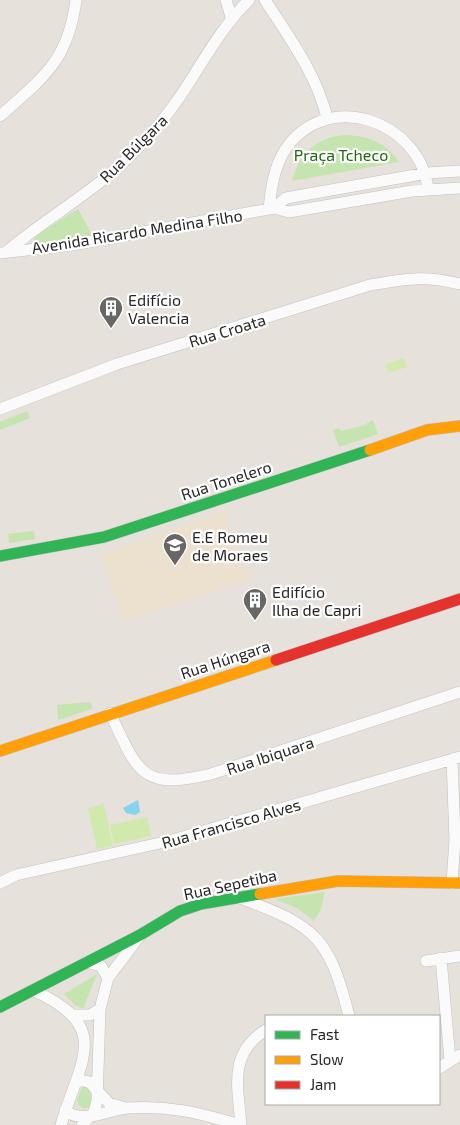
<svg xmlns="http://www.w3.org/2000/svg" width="460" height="1125" font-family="'Exo 2',sans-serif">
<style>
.education{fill:#ebe1ce}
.green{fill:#c5e4b0}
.pitch{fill:#d2e9ad}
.water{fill:#87d2ef}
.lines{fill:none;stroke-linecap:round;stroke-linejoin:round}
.street-casing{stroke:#c2c1c2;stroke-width:12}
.fast-casing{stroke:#c2c1c2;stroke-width:12}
.slow-casing{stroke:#c2c1c2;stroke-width:12}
.jam-casing{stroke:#c2c1c2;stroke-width:12}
.street{stroke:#fbfafa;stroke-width:11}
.fast{stroke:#30b455;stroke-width:11}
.slow{stroke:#ff9f0a;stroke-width:11}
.jam{stroke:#e5322d;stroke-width:11}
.labels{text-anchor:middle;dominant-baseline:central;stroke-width:4.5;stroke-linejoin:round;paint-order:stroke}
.street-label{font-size:16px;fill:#262626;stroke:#fff}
.park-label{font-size:16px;fill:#236713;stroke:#fff}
.poi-label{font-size:16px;fill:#262626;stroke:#fff;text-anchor:start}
</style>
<rect width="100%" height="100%" fill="#e6e1db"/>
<!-- education -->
<path class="education" d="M 227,511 L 234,545 L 238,544 L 251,579 L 123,622 L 100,554 Z"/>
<!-- green -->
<path class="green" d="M 346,135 C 369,136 386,143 399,162 L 292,181 C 300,152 317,137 346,135 Z
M 78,209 L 92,235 L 37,245 L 33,237 Z
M 27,411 L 30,418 L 0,430 L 0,422 Z
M 373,420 L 378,434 L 339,447 L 333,430 L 339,428 L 341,431 L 362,426 Z
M 34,531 L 35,539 L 9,543 L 8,534 Z
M 91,702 L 92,709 L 58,720 L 57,705 Z
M 325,892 L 321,909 L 314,921 L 297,908 L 275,899 Z
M 97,974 L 83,1009 L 74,1004 L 64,994 Z
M 86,1086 L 89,1088 L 93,1106 L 84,1109 L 79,1105 L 77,1100 L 82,1087 Z"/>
<!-- pitch -->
<path class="pitch" d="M 404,358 L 407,367 L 388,373 L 386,364 Z
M 104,804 L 113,846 L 97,849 L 88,808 Z
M 147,817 L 151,836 L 114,844 L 110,825 Z"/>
<!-- water -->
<path class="water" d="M 138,800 L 140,812 L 135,815 L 126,813 L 123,808 Z"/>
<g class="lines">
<!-- street casing -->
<g class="street-casing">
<path id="street" d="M 226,0 L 231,17
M 265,0 C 289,37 317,75 327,118
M 0,116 C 44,77 68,61 76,0
M 274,208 L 289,212 L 412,191 L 460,188
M 269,209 C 271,189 274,167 285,150 C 326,88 420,120 428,189
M 6,252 C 39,224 76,202 109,175 C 126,161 141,145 155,129 C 191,89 211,37 249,0
M 0,253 L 72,245 L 269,209 L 274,208 L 286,198 L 427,173 L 460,171
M 0,409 L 117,364 L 370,285 C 407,279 423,275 460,284
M 110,713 C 138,772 141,791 211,774 L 460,692
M 0,883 L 16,875 L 169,841 L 460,757
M 452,883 L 455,839 L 452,759
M 240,898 C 316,926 329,937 349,1016
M 441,958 L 450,1060
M 426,961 L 460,956
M 108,978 L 139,937
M 32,990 C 114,1026 80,1060 61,1125
M 74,1015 L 90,1015 L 100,1009
M 439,1068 L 460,1055
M 78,1080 L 89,1082 L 109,1103 L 125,1108
M 65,1110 C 81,1125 108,1110 127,1108 C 169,1105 200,1113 240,1125
M 82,1125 L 94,1112 L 97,1101 L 100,1009 L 108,978 L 101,966 L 86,962
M 241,1125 C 238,1087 228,1053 266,1030"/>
</g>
<!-- fast casing -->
<g class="fast-casing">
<path id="fast" d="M 0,556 L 104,537 L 370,450
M 0,1007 L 140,935 L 180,911 L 201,904 L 260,894"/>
</g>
<!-- slow casing -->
<g class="slow-casing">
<path id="slow" d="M 370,450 L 427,430 L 460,426
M 0,751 L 276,660
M 260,894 L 338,881 L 460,883"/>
</g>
<!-- jam casing -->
<g class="jam-casing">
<path id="jam" d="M 276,660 L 460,599"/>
</g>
<!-- street -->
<use href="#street" class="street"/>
<!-- fast -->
<use href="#fast" class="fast"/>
<!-- slow -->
<use href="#slow" class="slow"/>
<!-- jam -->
<use href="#jam" class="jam"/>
</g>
<!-- icons -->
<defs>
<g id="building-pin" transform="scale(1.25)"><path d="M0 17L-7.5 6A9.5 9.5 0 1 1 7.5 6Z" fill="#696765" stroke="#fff"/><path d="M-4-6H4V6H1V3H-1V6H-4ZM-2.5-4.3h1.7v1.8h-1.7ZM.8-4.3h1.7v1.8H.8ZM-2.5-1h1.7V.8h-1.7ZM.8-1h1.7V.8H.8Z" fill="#fff"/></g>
<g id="school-pin" transform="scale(1.25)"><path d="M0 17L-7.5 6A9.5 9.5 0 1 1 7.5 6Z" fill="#696765" stroke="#fff"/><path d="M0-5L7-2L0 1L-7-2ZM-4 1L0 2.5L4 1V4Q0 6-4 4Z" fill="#fff"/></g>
</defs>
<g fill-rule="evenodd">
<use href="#building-pin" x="111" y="308"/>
<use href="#school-pin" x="175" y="545"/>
<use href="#building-pin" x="255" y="600"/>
</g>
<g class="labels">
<!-- street labels -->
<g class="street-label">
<text transform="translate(133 148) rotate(-45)">Rua Búlgara</text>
<text transform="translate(137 231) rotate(-9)">Avenida Ricardo Medina Filho</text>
<text transform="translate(227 330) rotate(-17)">Rua Croata</text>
<text transform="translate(226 480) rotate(-18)">Rua Tonelero</text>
<text transform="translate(225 659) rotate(-18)">Rua Húngara</text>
<text transform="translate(270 755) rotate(-18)">Rua Ibiquara</text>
<text transform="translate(231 823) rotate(-16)">Rua Francisco Alves</text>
<text transform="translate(230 884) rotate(-12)">Rua Sepetiba</text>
</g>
<!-- park labels -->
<g class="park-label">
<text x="341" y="154">Praça Tcheco</text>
</g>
<!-- poi labels -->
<g class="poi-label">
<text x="128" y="299">Edifício<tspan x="128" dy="18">Valencia</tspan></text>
<text x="192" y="536">E.E Romeu<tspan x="192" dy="18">de Moraes</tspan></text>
<text x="272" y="591">Edifício<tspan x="272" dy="18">Ilha de Capri</tspan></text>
</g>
</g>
<!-- legend -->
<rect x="265" y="1015" width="175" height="90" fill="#ffffff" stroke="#a8a8a8"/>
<rect x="275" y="1031" width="25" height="8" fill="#30b455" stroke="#a8a8a8"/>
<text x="310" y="1040" font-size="15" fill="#262626">Fast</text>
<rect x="275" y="1056" width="25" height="8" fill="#ff9f0a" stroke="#a8a8a8"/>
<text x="310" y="1065" font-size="15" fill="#262626">Slow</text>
<rect x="275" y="1081" width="25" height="8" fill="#e5322d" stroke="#a8a8a8"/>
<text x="310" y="1090" font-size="15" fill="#262626">Jam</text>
</svg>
